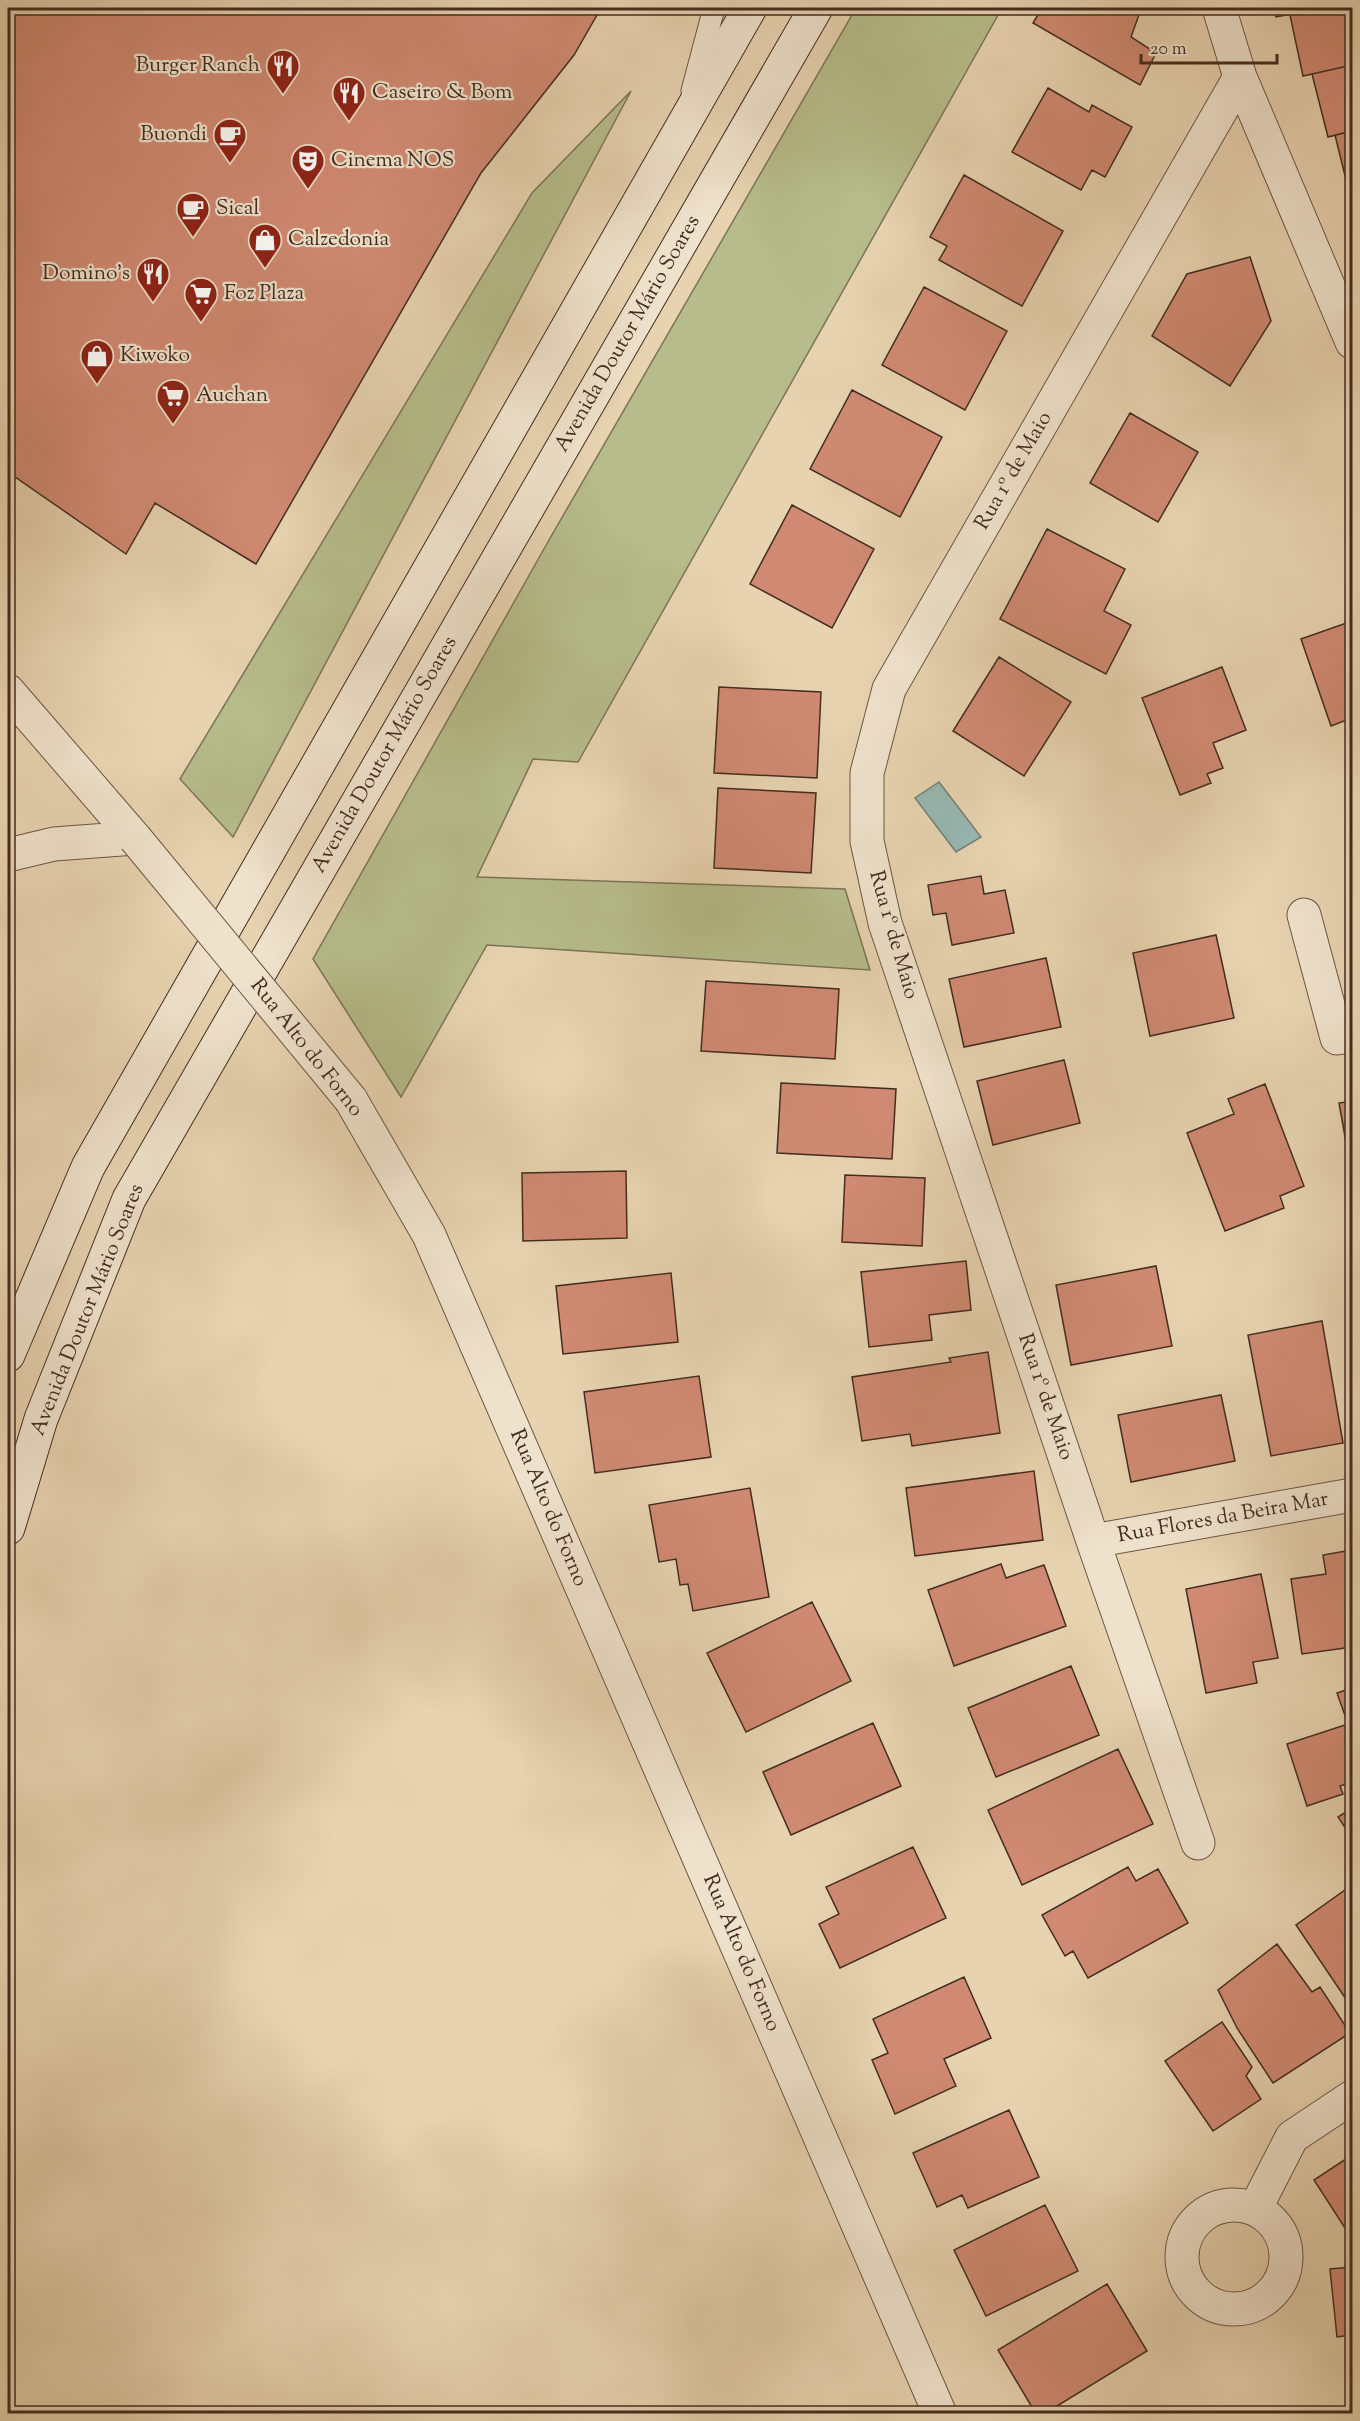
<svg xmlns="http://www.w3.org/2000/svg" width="1360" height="2421" font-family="'Sorts Mill Goudy',serif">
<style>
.green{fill:#b6bc8b;stroke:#7d7456;stroke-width:1.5}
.water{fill:#97b7b1;stroke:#767f77;stroke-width:1.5}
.building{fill:#d08a73;stroke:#442c20;stroke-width:1.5}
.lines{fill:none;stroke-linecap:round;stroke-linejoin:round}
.service-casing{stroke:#6d5644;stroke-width:23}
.minor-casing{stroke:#6d5644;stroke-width:35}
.secondary-casing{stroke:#442c20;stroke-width:35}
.service{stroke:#efe2cc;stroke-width:21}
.minor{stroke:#efe2cc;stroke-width:33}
.secondary{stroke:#efe2cc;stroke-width:33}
.minor-bridge-casing{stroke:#6d5644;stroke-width:35;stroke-linecap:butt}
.minor-bridge{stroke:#efe2cc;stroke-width:33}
.labels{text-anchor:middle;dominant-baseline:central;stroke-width:4.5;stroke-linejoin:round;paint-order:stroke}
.poi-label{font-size:21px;fill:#442c20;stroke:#efe2cc;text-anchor:start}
.street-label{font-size:21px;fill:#442c20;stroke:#efe2cc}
</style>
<rect width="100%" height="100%" fill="#e7d3b0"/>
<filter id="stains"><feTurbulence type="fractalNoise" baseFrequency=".00333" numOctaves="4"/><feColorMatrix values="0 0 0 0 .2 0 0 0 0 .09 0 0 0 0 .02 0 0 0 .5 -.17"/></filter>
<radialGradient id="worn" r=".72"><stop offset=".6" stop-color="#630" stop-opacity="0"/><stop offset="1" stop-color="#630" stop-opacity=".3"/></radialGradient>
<!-- green -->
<path class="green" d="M 856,8 L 1002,8 L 578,762 L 533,759 L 477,877 L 845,889 L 870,970 L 487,945 L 401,1097 L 313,959 L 549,540 Z
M 631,91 L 233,837 L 180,779 L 532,193 Z"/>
<!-- water -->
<path class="water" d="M 939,782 L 981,837 L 956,852 L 915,798 Z"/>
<!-- building -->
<path class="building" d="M 8,8 L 601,8 L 574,55 L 481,173 L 256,564 L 155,503 L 126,554 L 8,472 Z
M 1042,8 L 1139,8 L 1140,12 L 1131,37 L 1156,53 L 1140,85 L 1033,23 Z
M 1274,8 L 1325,8 L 1276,17 Z
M 1325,8 L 1352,8 L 1352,65 L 1303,76 L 1290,15 Z
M 1352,65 L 1352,131 L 1328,137 L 1312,74 Z
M 1048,88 L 1089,112 L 1092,105 L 1132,127 L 1105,177 L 1092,170 L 1081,190 L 1012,152 Z
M 1352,131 L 1352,195 L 1350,196 L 1335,135 Z
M 964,175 L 1063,231 L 1022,306 L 939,260 L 947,246 L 930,237 Z
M 1250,257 L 1271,321 L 1230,386 L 1152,336 L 1187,274 Z
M 924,287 L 1007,331 L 965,410 L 882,365 Z
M 852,390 L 942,437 L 900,517 L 810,469 Z
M 1130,413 L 1198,452 L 1158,522 L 1090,483 Z
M 792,505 L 874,549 L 832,628 L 750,584 Z
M 1047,529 L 1125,569 L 1104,611 L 1131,625 L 1106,674 L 1000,619 Z
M 1352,621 L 1352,718 L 1331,726 L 1301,639 Z
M 999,657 L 1071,702 L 1024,776 L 953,731 Z
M 1222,667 L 1246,730 L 1213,743 L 1223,768 L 1207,774 L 1211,783 L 1180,795 L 1142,698 Z
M 719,687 L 821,692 L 817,778 L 714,773 Z
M 718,788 L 816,793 L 811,873 L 714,868 Z
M 981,876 L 984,894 L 1005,890 L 1014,933 L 952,945 L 946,913 L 933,915 L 928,885 Z
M 1216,935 L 1234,1018 L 1150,1036 L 1133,953 Z
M 1046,958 L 1061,1027 L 964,1047 L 949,979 Z
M 706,981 L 839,989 L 835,1059 L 701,1051 Z
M 1064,1060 L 1080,1123 L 993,1145 L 977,1081 Z
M 781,1083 L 896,1089 L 892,1159 L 777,1153 Z
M 1265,1084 L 1304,1186 L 1280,1196 L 1284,1208 L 1225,1231 L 1187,1133 L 1234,1114 L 1228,1099 Z
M 1352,1101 L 1352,1176 L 1339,1103 Z
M 626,1171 L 627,1238 L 523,1241 L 522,1173 Z
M 845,1175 L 925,1178 L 922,1246 L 842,1242 Z
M 966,1261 L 971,1310 L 929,1315 L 932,1340 L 869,1347 L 861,1272 Z
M 1156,1266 L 1172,1346 L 1071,1365 L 1056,1285 Z
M 671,1273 L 678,1342 L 563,1354 L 556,1286 Z
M 1322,1321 L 1343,1443 L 1271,1456 L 1248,1335 Z
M 988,1352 L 1000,1433 L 912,1446 L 910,1434 L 862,1441 L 852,1377 L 951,1362 L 949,1358 Z
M 699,1376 L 711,1457 L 595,1473 L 584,1392 Z
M 1221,1395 L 1235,1461 L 1131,1482 L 1118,1415 Z
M 1034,1471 L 1043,1540 L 915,1556 L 906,1488 Z
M 750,1488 L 769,1597 L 693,1611 L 688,1584 L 680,1585 L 676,1559 L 659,1562 L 649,1505 Z
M 1352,1550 L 1352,1647 L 1302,1654 L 1291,1579 L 1326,1574 L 1323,1555 Z
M 1001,1564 L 1006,1578 L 1044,1565 L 1066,1626 L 954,1666 L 928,1590 Z
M 1261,1574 L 1278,1658 L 1253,1662 L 1257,1683 L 1206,1693 L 1186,1589 Z
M 812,1602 L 851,1681 L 746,1732 L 707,1653 Z
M 1071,1666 L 1099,1735 L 996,1777 L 968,1708 Z
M 1352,1688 L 1352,1782 L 1340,1786 L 1343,1794 L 1307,1806 L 1287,1744 L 1348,1724 L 1337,1693 Z
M 873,1723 L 901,1786 L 791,1835 L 763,1772 Z
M 1118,1749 L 1153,1824 L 1022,1885 L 988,1810 Z
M 1352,1808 L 1352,1838 L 1338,1817 Z
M 913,1847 L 946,1918 L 840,1968 L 819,1924 L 839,1914 L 826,1887 Z
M 1128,1867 L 1136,1881 L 1158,1869 L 1188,1923 L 1088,1978 L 1073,1951 L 1065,1956 L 1042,1915 Z
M 1352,1885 L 1352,2008 L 1296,1925 Z
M 1277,1944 L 1312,1992 L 1320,1987 L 1350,2033 L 1273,2083 L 1237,2028 L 1218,1990 Z
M 964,1977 L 991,2038 L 944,2059 L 956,2086 L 895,2114 L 872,2060 L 888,2053 L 873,2019 Z
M 1222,2022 L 1252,2067 L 1246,2076 L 1261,2099 L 1213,2131 L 1165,2061 Z
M 1009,2110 L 1039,2177 L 968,2208 L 962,2195 L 937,2207 L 913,2153 Z
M 1352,2155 L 1352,2239 L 1314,2180 Z
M 1045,2205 L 1078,2271 L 986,2316 L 954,2250 Z
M 1352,2267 L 1352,2335 L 1337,2337 L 1330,2269 Z
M 1107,2284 L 1147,2351 L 1044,2414 L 1036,2414 L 998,2350 Z"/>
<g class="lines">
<!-- service casing -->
<g class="service-casing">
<path id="service" d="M 692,91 L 714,8"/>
</g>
<!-- minor casing -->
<g class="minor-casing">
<path id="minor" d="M 1219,8 L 1240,77 L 1352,342
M 8,691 L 135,838
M 8,855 L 54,844 L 135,838
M 1304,915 L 1337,1038 L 1352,1036
M 351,1100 L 429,1235 L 940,2414
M 1093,1541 L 1352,1495
M 1198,1843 L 1093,1541 L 885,923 L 867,841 L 867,773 L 889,689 L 1240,77
M1182 2257a52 52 0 1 1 104 0a52 52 0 1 1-104 0Z
M 1255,2209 L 1292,2137 L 1352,2097"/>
</g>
<!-- secondary casing -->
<g class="secondary-casing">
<path id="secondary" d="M 8,1355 L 88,1167 L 750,8
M 8,1528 L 41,1419 L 129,1199 L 816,8"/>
</g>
<!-- service -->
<use href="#service" class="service"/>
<!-- minor -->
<use href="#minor" class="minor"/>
<!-- secondary -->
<use href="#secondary" class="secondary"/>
<!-- minor-bridge casing -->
<g class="minor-bridge-casing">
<path id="minor-bridge" d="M 135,838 L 351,1100"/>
</g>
<!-- minor-bridge -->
<use href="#minor-bridge" class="minor-bridge"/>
</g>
<!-- icons -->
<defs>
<g id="restaurant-pin" transform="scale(1.725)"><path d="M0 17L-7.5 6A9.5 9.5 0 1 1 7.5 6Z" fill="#8f2418" stroke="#efe2cc"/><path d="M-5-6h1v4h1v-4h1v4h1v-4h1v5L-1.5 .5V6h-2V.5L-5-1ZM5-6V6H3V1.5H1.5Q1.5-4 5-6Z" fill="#fff"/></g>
<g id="cafe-pin" transform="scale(1.725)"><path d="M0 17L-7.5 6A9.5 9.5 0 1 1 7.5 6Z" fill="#8f2418" stroke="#efe2cc"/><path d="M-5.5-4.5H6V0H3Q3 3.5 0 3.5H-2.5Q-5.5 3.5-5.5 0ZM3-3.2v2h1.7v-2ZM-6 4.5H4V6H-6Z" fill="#fff"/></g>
<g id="theatre-pin" transform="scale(1.725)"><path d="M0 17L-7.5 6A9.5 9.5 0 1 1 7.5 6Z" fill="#8f2418" stroke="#efe2cc"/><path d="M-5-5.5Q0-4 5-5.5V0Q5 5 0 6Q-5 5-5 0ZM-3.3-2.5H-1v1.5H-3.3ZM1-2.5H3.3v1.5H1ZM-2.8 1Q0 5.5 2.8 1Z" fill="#fff"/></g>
<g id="shop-pin" transform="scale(1.725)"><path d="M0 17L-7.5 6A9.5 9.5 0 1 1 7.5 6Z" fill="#8f2418" stroke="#efe2cc"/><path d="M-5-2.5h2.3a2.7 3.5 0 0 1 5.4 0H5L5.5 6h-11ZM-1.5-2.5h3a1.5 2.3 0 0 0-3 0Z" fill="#fff"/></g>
<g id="supermarket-pin" transform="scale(1.725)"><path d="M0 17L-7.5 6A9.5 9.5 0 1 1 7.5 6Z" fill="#8f2418" stroke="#efe2cc"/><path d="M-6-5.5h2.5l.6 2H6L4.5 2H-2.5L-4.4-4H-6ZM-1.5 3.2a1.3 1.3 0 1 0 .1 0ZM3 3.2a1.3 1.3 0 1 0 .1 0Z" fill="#fff"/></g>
</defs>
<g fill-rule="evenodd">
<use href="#restaurant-pin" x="283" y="66"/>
<use href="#restaurant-pin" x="349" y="93"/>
<use href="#cafe-pin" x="230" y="135"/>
<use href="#theatre-pin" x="308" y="161"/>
<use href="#cafe-pin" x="193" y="209"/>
<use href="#shop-pin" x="265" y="240"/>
<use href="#restaurant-pin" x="153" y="274"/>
<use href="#supermarket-pin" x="201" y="294"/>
<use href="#shop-pin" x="97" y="356"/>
<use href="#supermarket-pin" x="173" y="396"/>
</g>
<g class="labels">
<!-- poi labels -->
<g class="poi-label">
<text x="260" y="66" text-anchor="end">Burger Ranch</text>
<text x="372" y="93">Caseiro &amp; Bom</text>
<text x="207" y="135" text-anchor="end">Buondi</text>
<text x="331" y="161">Cinema NOS</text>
<text x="216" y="209">Sical</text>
<text x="288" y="240">Calzedonia</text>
<text x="130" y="274" text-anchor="end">Domino's</text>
<text x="224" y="294">Foz Plaza</text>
<text x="120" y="356">Kiwoko</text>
<text x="196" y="396">Auchan</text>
</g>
<!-- street labels -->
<g class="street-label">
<text transform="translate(628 334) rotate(-60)">Avenida Doutor Mário Soares</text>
<text transform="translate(1014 471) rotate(-60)">Rua 1º de Maio</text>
<text transform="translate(385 755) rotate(-60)">Avenida Doutor Mário Soares</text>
<text transform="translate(893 935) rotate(74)">Rua 1º de Maio</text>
<text transform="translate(306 1048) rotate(52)">Rua Alto do Forno</text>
<text transform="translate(88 1310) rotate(-68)">Avenida Doutor Mário Soares</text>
<text transform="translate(1045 1397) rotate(71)">Rua 1º de Maio</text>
<text transform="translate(548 1508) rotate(67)">Rua Alto do Forno</text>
<text transform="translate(1223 1518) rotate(-10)">Rua Flores da Beira Mar</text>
<text transform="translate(741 1953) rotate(67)">Rua Alto do Forno</text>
</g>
</g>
<!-- margin -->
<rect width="1360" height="2421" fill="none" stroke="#e7d3b0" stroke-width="30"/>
<rect x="9" y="9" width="1342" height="2403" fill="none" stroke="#442c20" stroke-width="3"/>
<rect x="15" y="15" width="1330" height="2391" fill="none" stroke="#442c20" stroke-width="1.5"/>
<!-- scale -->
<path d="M1141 54v9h136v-9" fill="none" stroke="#442c20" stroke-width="3"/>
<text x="1150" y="54" font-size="18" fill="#442c20" stroke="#efe2cc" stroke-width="4.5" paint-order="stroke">20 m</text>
<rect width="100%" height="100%" filter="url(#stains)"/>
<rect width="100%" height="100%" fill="url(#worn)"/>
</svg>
